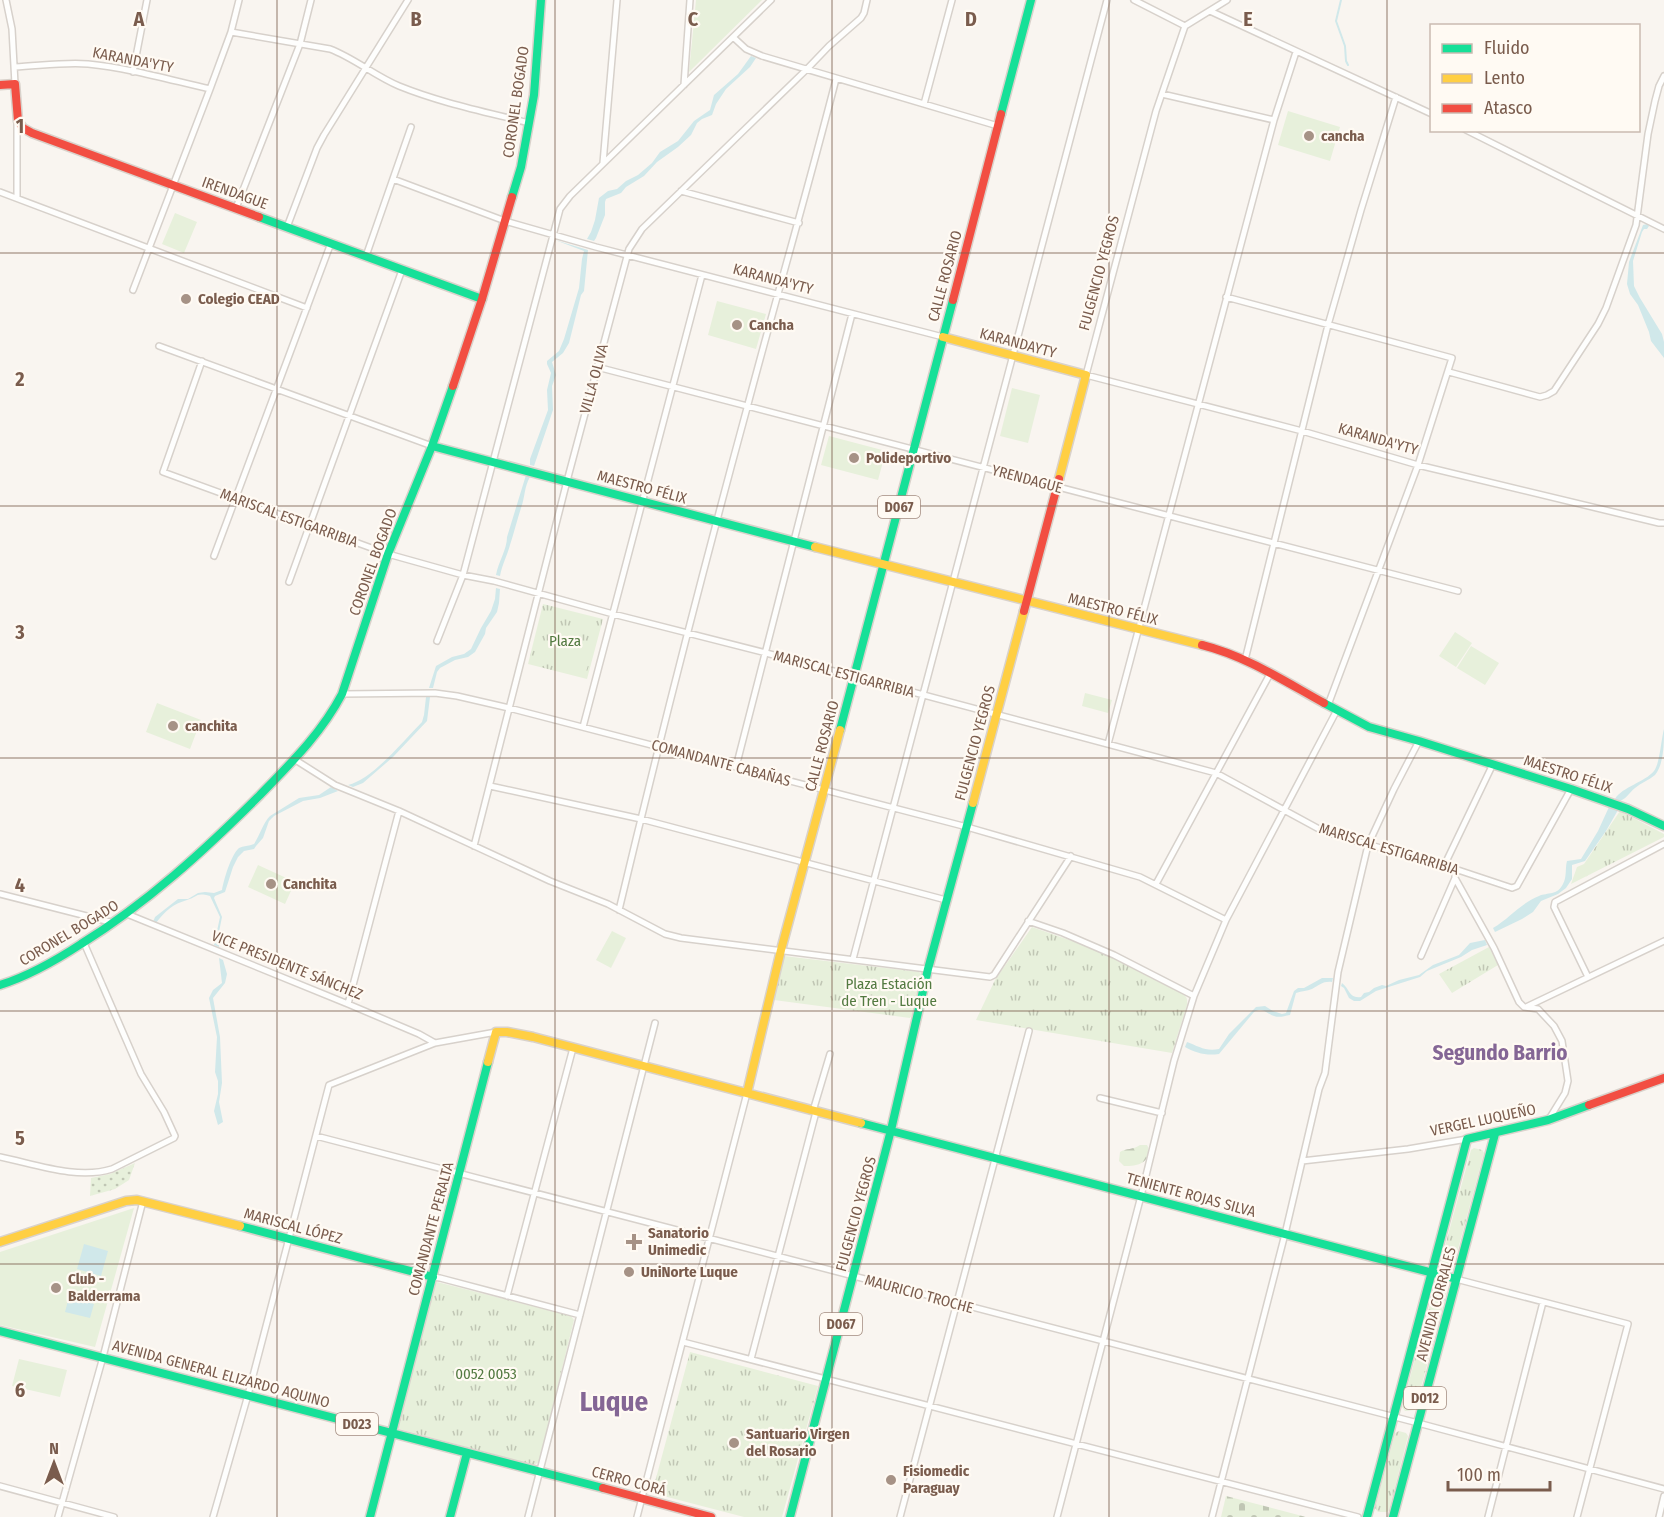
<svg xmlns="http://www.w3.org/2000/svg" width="1664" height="1517" font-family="'Fira Sans Condensed',sans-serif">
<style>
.grass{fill:url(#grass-dots)}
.forest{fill:url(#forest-firs)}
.cemetery{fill:url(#cemetery-stones)}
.park{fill:url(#park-tufts)}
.pitch{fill:#e7f0db}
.water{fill:#d0e8ea}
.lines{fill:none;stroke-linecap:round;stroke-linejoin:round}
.stream{stroke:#d0e8ea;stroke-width:2}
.street-casing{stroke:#d7d1cb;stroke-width:8}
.fast-casing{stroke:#d9d2cb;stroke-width:11}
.slow-casing{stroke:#d9d2cb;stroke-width:11}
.jam-casing{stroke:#d9d2cb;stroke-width:11}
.street{stroke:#fefefd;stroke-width:5}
.fast{stroke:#16e098;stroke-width:8}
.slow{stroke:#ffcf43;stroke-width:8}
.jam{stroke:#f24e42;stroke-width:8}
.grid{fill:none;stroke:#7a5c4d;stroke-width:1.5;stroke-opacity:0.55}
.poi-dot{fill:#a69286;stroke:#fffaf3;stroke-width:2}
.labels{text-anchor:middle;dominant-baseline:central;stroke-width:4.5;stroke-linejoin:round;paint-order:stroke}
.shield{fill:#fffaf3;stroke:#a28b7f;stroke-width:1.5}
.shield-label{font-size:14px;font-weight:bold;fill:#7a5c4d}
.street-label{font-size:15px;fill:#7a5c4d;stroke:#fffaf3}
.poi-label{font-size:15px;font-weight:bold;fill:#7a5c4d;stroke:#fffaf3;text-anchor:start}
.park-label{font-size:15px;fill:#537a41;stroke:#fffaf3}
.district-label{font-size:21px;font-weight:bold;fill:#846695;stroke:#fffaf3}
.town-label{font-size:27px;font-weight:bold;fill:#846695;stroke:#fffaf3}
.grid-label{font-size:20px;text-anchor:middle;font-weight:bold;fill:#7a5c4d;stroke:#fffaf3;stroke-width:4.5;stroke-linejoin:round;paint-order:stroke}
</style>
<defs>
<pattern id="grass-dots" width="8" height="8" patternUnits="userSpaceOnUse" patternTransform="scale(1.5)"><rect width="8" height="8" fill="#e7f0db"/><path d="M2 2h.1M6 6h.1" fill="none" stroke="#c0c6b4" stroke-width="1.8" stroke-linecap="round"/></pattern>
<pattern id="forest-firs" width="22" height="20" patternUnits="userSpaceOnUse" patternTransform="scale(1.5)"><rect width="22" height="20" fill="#e7f0db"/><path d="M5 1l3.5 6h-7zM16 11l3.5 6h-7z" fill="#c0c6b4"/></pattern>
<pattern id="cemetery-stones" width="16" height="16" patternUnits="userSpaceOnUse" patternTransform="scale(1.5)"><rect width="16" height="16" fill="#e7f0db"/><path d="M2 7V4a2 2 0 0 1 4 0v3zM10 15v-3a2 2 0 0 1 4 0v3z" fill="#c0c6b4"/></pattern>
<pattern id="park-tufts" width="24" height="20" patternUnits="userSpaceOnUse" patternTransform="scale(1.5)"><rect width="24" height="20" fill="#e7f0db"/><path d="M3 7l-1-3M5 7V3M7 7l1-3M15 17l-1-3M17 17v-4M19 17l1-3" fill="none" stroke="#c0c6b4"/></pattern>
</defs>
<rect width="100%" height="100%" fill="#f9f5f0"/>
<!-- grass -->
<path class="grass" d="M 135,1163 L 129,1180 L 115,1189 L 90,1196 L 91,1178 L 110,1174 Z"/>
<!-- forest -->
<path class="forest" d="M 1140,1145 L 1147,1145 L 1148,1147 C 1152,1162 1137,1167 1124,1166 L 1119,1161 L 1120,1152 C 1126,1148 1133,1150 1140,1145 Z"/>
<!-- cemetery -->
<path class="cemetery" d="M 1226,1496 L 1306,1517 L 1221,1517 Z"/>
<!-- park -->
<path class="park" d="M 543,604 L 603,619 L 587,679 L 528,664 Z
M 1620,811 L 1664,834 L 1664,837 L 1571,884 L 1577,867 L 1584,864 Z
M 1032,927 L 1095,949 L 1181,992 C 1186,996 1188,998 1187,1005 L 1172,1053 L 976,1020 L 995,980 Z
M 1489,947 L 1498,965 L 1452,993 L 1439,974 Z
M 784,956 L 919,972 L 921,974 L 922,977 L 912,1015 L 910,1018 L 774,1000 L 775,997 L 773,997 Z
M 1474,1148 L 1482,1150 L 1484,1153 L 1454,1264 L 1451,1266 L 1445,1265 L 1441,1261 L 1471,1150 Z
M 437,1282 L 571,1316 L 574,1320 L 539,1462 L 534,1465 L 399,1429 L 398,1425 L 434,1286 Z
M 1439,1287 L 1443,1288 L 1447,1291 L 1415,1410 L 1405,1411 L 1402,1407 L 1434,1289 Z
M 690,1352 L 818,1386 L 782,1517 L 744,1517 L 652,1493 Z
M 1399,1431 L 1406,1433 L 1408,1436 L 1389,1511 L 1386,1512 L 1378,1512 L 1375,1508 L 1395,1433 Z"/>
<!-- pitch -->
<path class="pitch" d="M 696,0 L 762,0 L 689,72 Z
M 1288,111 L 1340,127 L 1330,161 L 1278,145 Z
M 175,213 L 197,222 L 184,253 L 162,244 Z
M 717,301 L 766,314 L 756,349 L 708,335 Z
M 1012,388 L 1040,395 L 1028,443 L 1000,436 Z
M 829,436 L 886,451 L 878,480 L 821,465 Z
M 1455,632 L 1472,643 L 1456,667 L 1439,656 Z
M 552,633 L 594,646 L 585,675 L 543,662 Z
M 1471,646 L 1499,663 L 1485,685 L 1457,668 Z
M 1085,693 L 1112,700 L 1108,713 L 1082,706 Z
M 157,703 L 201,720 L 190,749 L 146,732 Z
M 258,865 L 295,882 L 285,904 L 248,887 Z
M 612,931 L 626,938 L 611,968 L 596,960 Z
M 134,1208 L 95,1347 L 0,1325 L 0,1252 Z
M 19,1359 L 67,1370 L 60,1397 L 12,1386 Z"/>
<!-- water -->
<path class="water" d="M 751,56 L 756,58 L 750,67 L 726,89 L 716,104 L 712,115 L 702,119 L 697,123 L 691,135 L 678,147 L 657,162 L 644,176 L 626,187 L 621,193 L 606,199 L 605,202 L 605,215 L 596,238 L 594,241 L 587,239 L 591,232 L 595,220 L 599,198 L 608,191 L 617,189 L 626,181 L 638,175 L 652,163 L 660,152 L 678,141 L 694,121 L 710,110 L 714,95 L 738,74 Z
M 1647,224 L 1649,226 L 1647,229 L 1644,229 L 1642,232 L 1633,261 L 1634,286 L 1640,298 L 1662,334 L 1664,342 L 1664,358 L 1651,341 L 1649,332 L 1638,305 L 1630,294 L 1627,284 L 1629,262 L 1643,225 Z
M 555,240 L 588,250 L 584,291 L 581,295 L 569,343 L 563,353 L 552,362 L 556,375 L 552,386 L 553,410 L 534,466 L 530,465 L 530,459 L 548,410 L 547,390 L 551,373 L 547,364 L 547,361 L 559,351 L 564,339 L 579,288 L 582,259 L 584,251 Z
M 526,475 L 530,477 C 524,487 525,498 521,508 C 517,520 514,533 510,545 C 507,556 502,565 500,576 L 496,575 C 498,562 507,550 507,537 Z
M 496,588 L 500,589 L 499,603 L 497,612 L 486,628 L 485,634 L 475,652 L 468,657 L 455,660 L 440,668 L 437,672 L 433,688 L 429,688 L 436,666 L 452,657 L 464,654 L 471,649 L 481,628 L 491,611 L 495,599 Z
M 426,697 L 430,697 L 427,721 L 393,757 L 363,783 L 353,787 L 348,785 C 373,779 403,741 422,722 L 424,715 Z
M 1664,729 C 1664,743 1664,764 1655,775 C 1649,780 1641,783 1635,788 C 1629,793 1627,798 1620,801 L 1615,799 C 1622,787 1645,782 1654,771 C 1660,763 1661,740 1664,729 Z
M 331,787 L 338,791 L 320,798 L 303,801 L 274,816 L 269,821 L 263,838 L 256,846 L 254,849 L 244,851 L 238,857 L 233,867 L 225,892 L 215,896 L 214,898 L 222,917 L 219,932 L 219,947 L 214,945 L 220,917 L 210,896 C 195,892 198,897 187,900 C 173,904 165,911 156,923 L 153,922 L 155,917 L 178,899 L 188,899 L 198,893 L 205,892 L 214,893 L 222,890 C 224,879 231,855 239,848 C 243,846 249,846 254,844 C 260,835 263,823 270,816 L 299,798 L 319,795 Z
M 1609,807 L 1618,810 L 1606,831 L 1585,861 L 1572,865 L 1572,879 L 1566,888 L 1558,894 L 1541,901 L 1533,912 L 1522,919 L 1495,932 L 1493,928 C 1510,918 1521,903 1539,896 C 1548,892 1557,896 1563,884 C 1567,877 1565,868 1567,861 L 1581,859 L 1598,831 Z
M 1485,940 L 1487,945 L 1472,950 L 1461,957 L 1427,971 L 1420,977 L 1376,991 L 1360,1001 L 1354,1001 L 1349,998 L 1344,988 L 1341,986 L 1342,983 C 1350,989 1349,999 1361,997 L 1364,993 L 1369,992 L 1374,988 L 1382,985 L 1386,986 L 1399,980 L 1419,975 L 1433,965 L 1459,955 L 1470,943 Z
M 219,958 L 223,960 L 227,974 L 225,983 L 213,998 L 220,1037 L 222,1083 L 219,1102 L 223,1122 L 218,1125 L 214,1111 L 218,1094 L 218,1081 L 215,1072 L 217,1037 L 209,998 L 213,990 L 222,983 Z
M 1322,978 L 1333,978 L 1332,982 C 1323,981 1320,985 1312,989 C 1307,991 1302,991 1296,993 L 1290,1015 C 1284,1016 1279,1018 1274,1016 C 1265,1013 1263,1007 1254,1012 L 1219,1054 C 1206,1056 1196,1053 1185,1047 L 1187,1042 C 1198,1046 1206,1052 1219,1049 L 1229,1034 L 1256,1007 L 1265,1006 L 1273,1011 L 1282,1014 L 1286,1013 L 1294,991 L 1298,988 L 1304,988 Z
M 84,1244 L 108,1251 L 101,1276 L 77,1269 Z
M 69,1297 L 94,1304 L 90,1318 L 65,1312 Z"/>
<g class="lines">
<!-- stream -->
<path class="stream" d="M 1341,0 L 1336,21 L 1345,46 L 1346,61 L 1348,65"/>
<!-- street casing -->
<g class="street-casing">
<path id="street" d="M 6,0 L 12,29 L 15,84
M 1134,0 L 1185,26
M 1227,0 L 1185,26 L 1156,111 L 1086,375 L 1302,431 L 1418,465 L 1659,523 L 1664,523
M 1210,11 L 1432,114
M 231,32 L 330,49 C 354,58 375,76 399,86 C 441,103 486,112 529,123
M 733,37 L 746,49 L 762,56 L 998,126
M 15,67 C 39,66 64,62 88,64 C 129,68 170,80 210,89
M 133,72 L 147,0
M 684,85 L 690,0
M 1162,94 L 1274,120
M 924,104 L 952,0
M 17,122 L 17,198
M 1466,130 L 1664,229
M 603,163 L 617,0
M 393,179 L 505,221 L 596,247 L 943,337
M 681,191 L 799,223
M 0,192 L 307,308
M 236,208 L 300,44 L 311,0
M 287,227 L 317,148 L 324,135 L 408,0
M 366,256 L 411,127
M 133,290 L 210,89 L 231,32 L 239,0
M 1226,297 L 1452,358 L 1418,465 L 1328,705
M 159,346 L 432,446
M 202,361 L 163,472 L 388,554 L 463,575 L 494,581 L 613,614 L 766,653 L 1216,773 L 1319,829 L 1335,835 L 1455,869 L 1512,888 L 1517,886 L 1571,789
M 597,367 L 1458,591
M 1449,372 L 1540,397 L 1547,395 L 1554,391 L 1598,324 L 1606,308 L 1636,225 L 1648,134 L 1655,101 L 1659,86 L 1664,76
M 214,556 L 331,243
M 289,582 L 402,270
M 437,641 L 463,575 L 560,209 L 570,196 L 771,0
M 1245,660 L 1328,325 L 1361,210 L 1396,97
M 342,694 L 435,693 L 457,696 L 509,708 L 967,827 L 1140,877 L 1226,920
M 583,727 L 702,275
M 1108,744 L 1274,120 L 1296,52
M 294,759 L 335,785 L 399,811 L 550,881 L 608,904 L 665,934 L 681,938 L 990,977 L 994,975 L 1071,856
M 736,767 L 852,314
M 490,786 L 641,819 L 946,900
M 474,846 L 567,481 L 629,249 L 642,229 L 807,69 L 829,46 L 861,18 L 864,13 L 867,0
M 1444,866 L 1493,764
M 1455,869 L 1455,878 L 1494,948 L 1519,1002 L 1524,1007 L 1538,1009 L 1554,1026 L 1562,1041 L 1568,1081 L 1565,1093 L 1549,1119
M 1156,884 L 1270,674
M 0,894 L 114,923
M 619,910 C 659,742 702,574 747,408 C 776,298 808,189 836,79
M 127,914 L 348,1004 L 419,1034 L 435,1043
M 1028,921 L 1063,933 L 1114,955 L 1194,996
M 1421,956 L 1455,878
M 853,959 L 1107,0
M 1588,977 L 1554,907 L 1555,902 L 1664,844
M 348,1004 L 399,811
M 1526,1007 L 1664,941
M 1100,1098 L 1162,1113
M 813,1111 L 830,1054
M 316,1136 L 1418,1423 L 1664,1489
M 0,1157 C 35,1164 77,1180 112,1169 L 174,1138 L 175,1136 L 164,1112 L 141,1074 L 84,943
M 1302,1161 L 1408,1149 L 1467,1139
M 433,1277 L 440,1278 L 580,1315
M 1456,1279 L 1628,1324 L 1577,1517
M 507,1296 L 573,1048
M 683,1342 L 1358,1517
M 751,1359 L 816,1112
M 0,1486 L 114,1517
M 58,1517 L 103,1357 L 143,1201
M 213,1517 L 248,1395 L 329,1085 L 435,1043 L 496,1032
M 528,1517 L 655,1023
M 637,1517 L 747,1093
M 900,1517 L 1029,1031
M 1057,1517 L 1141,1196 L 1174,1061 L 1194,996 L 1226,920 L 1337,710
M 1212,1517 L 1285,1234 L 1319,1089 L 1325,1073 L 1338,972 L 1368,845 L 1394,789 L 1419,741
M 1488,1517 L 1543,1302
M 1659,1517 L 1664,1496"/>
</g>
<!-- fast casing -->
<g class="fast-casing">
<path id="fast" d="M 1001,114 L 1031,0
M 512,197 L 521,167 L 534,95 L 541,0
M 259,217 L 482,299
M 432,446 L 815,547
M 1324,703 L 1369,727 L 1419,741 L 1571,789 L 1628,809 L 1664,826
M 840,730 L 953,300
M 0,985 C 29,976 55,961 81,944 C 147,903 204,851 259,796 C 290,764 321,734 342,694 L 388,554 L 432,446 L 453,386
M 861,1123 L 1456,1279
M 240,1226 L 433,1277
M 0,1331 L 603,1488
M 370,1517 L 488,1062
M 450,1517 L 467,1453
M 790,1517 L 891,1130 L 928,969 L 973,803
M 1367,1517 L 1467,1139 L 1548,1120 L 1589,1105
M 1393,1517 L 1495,1134"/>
</g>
<!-- slow casing -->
<g class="slow-casing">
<path id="slow" d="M 943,337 L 1086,375 L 1059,479
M 815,547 L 1202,645
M 973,803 L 1024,611
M 488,1062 L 496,1032 L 507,1032 L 533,1037 L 861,1123
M 747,1093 L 781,950 L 840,730
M 0,1242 L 126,1201 L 137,1200 L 240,1226"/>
</g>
<!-- jam casing -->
<g class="jam-casing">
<path id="jam" d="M 0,85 L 15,84 L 18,121 L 23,128 L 32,133 L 259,217
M 953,300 L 1001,114
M 453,386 L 482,299 L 512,197
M 1024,611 L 1059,479
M 1202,645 C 1246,656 1284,681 1324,703
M 1589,1105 L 1664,1078
M 603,1488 L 711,1517"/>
</g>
<!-- street -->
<use href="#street" class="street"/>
<!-- fast -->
<use href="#fast" class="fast"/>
<!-- slow -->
<use href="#slow" class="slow"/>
<!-- jam -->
<use href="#jam" class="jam"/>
</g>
<!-- grid -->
<path class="grid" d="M 277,0 L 277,1517M 555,0 L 555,1517M 832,0 L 832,1517M 1109,0 L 1109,1517M 1387,0 L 1387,1517M 0,253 L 1664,253M 0,506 L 1664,506M 0,758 L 1664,758M 0,1011 L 1664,1011M 0,1264 L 1664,1264"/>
<!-- markers -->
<g class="poi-dot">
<circle cx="1309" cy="136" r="6"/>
<circle cx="186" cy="299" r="6"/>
<circle cx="737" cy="325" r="6"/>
<circle cx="854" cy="458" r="6"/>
<circle cx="173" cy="726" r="6"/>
<circle cx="271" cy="884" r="6"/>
<path d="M631 1233h6v6h6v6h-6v6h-6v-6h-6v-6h6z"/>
<circle cx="629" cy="1272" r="6"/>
<circle cx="56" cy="1288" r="6"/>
<circle cx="734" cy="1443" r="6"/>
<circle cx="891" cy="1480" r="6"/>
</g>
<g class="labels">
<!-- shield labels -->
<g class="shield">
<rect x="878" y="496" width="42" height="22" rx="4.5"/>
<rect x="820" y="1313" width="42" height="22" rx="4.5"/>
<rect x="1404" y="1387" width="42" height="22" rx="4.5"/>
<rect x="336" y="1413" width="42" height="22" rx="4.5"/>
</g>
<g class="shield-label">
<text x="899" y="507">D067</text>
<text x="841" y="1324">D067</text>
<text x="1425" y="1398">D012</text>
<text x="357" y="1424">D023</text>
</g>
<!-- street labels -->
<g class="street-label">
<text transform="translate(133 60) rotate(11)">KARANDA'YTY</text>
<text transform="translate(516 102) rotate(-82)">CORONEL BOGADO</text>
<text transform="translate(235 193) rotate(20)">IRENDAGUE</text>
<text transform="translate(1099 273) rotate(-75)">FULGENCIO YEGROS</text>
<text transform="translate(945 276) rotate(-75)">CALLE ROSARIO</text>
<text transform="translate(773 279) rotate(15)">KARANDA'YTY</text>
<text transform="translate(1018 343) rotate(15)">KARANDAYTY</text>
<text transform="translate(594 379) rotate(-75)">VILLA OLIVA</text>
<text transform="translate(1378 439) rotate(16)">KARANDA'YTY</text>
<text transform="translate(1027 479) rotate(15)">YRENDAGUE</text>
<text transform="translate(642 487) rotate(15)">MAESTRO FÉLIX</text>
<text transform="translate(289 518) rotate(20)">MARISCAL ESTIGARRIBIA</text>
<text transform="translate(373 562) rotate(-70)">CORONEL BOGADO</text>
<text transform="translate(1113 609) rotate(14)">MAESTRO FÉLIX</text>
<text transform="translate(844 674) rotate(15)">MARISCAL ESTIGARRIBIA</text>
<text transform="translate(975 743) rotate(-75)">FULGENCIO YEGROS</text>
<text transform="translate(822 746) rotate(-75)">CALLE ROSARIO</text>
<text transform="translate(721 763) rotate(15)">COMANDANTE CABAÑAS</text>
<text transform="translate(1568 774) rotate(18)">MAESTRO FÉLIX</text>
<text transform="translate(1389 849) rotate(17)">MARISCAL ESTIGARRIBIA</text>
<text transform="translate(69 933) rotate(-31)">CORONEL BOGADO</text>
<text transform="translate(287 965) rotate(22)">VICE PRESIDENTE SÁNCHEZ</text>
<text transform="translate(1483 1120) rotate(-12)">VERGEL LUQUEÑO</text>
<text transform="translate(1191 1195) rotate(15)">TENIENTE ROJAS SILVA</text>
<text transform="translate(856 1214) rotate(-75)">FULGENCIO YEGROS</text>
<text transform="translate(293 1226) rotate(15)">MARISCAL LÓPEZ</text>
<text transform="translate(431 1229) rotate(-75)">COMANDANTE PERALTA</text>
<text transform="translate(919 1294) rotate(15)">MAURICIO TROCHE</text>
<text transform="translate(1436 1304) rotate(-75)">AVENIDA CORRALES</text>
<text transform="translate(221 1374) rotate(15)">AVENIDA GENERAL ELIZARDO AQUINO</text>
<text transform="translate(629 1481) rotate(15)">CERRO CORÁ</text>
</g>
<!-- poi labels -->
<g class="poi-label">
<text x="1321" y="136">cancha</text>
<text x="198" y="299">Colegio CEAD</text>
<text x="749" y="325">Cancha</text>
<text x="866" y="458">Polideportivo</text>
<text x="185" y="726">canchita</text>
<text x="283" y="884">Canchita</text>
<text x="648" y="1233">Sanatorio<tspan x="648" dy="17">Unimedic</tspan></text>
<text x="641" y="1272">UniNorte Luque</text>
<text x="68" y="1279">Club -<tspan x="68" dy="17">Balderrama</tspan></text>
<text x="746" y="1434">Santuario Virgen<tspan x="746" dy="17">del Rosario</tspan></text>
<text x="903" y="1471">Fisiomedic<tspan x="903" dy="17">Paraguay</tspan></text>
</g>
<!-- park labels -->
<g class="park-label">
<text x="565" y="641">Plaza</text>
<text x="889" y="984">Plaza Estación<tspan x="889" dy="17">de Tren - Luque</tspan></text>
<text x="486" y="1374">0052 0053</text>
</g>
<!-- district labels -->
<g class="district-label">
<text x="1500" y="1053">Segundo Barrio</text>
</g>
<!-- town labels -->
<g class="town-label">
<text x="614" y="1402">Luque</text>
</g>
</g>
<g class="grid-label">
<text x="139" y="26">A</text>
<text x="416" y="26">B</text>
<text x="693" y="26">C</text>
<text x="971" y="26">D</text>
<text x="1248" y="26">E</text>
<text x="20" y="133">1</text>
<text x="20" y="386">2</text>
<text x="20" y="639">3</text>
<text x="20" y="892">4</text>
<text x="20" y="1145">5</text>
<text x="20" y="1397">6</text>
</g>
<!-- legend -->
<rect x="1430" y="24" width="210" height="108" fill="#fffaf3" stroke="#cabbb1" stroke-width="1.5"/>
<rect x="1442" y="44" width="30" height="9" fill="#16e098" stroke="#cabbb1" stroke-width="1.5"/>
<text x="1484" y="54" font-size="18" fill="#7a5c4d">Fluido</text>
<rect x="1442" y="74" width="30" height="9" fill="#ffcf43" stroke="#cabbb1" stroke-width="1.5"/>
<text x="1484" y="84" font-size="18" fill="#7a5c4d">Lento</text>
<rect x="1442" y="104" width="30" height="9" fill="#f24e42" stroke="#cabbb1" stroke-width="1.5"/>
<text x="1484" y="114" font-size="18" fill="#7a5c4d">Atasco</text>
<!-- north arrow -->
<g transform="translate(54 1463)" stroke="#fffaf3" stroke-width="4.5" paint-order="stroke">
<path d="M0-4.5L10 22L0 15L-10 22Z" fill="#7a5c4d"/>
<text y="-9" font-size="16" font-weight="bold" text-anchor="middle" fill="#7a5c4d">N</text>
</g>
<!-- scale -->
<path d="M1448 1481v9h102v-9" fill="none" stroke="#7a5c4d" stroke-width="3"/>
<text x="1457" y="1481" font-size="18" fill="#7a5c4d" stroke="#fffaf3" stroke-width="4.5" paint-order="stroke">100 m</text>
</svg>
